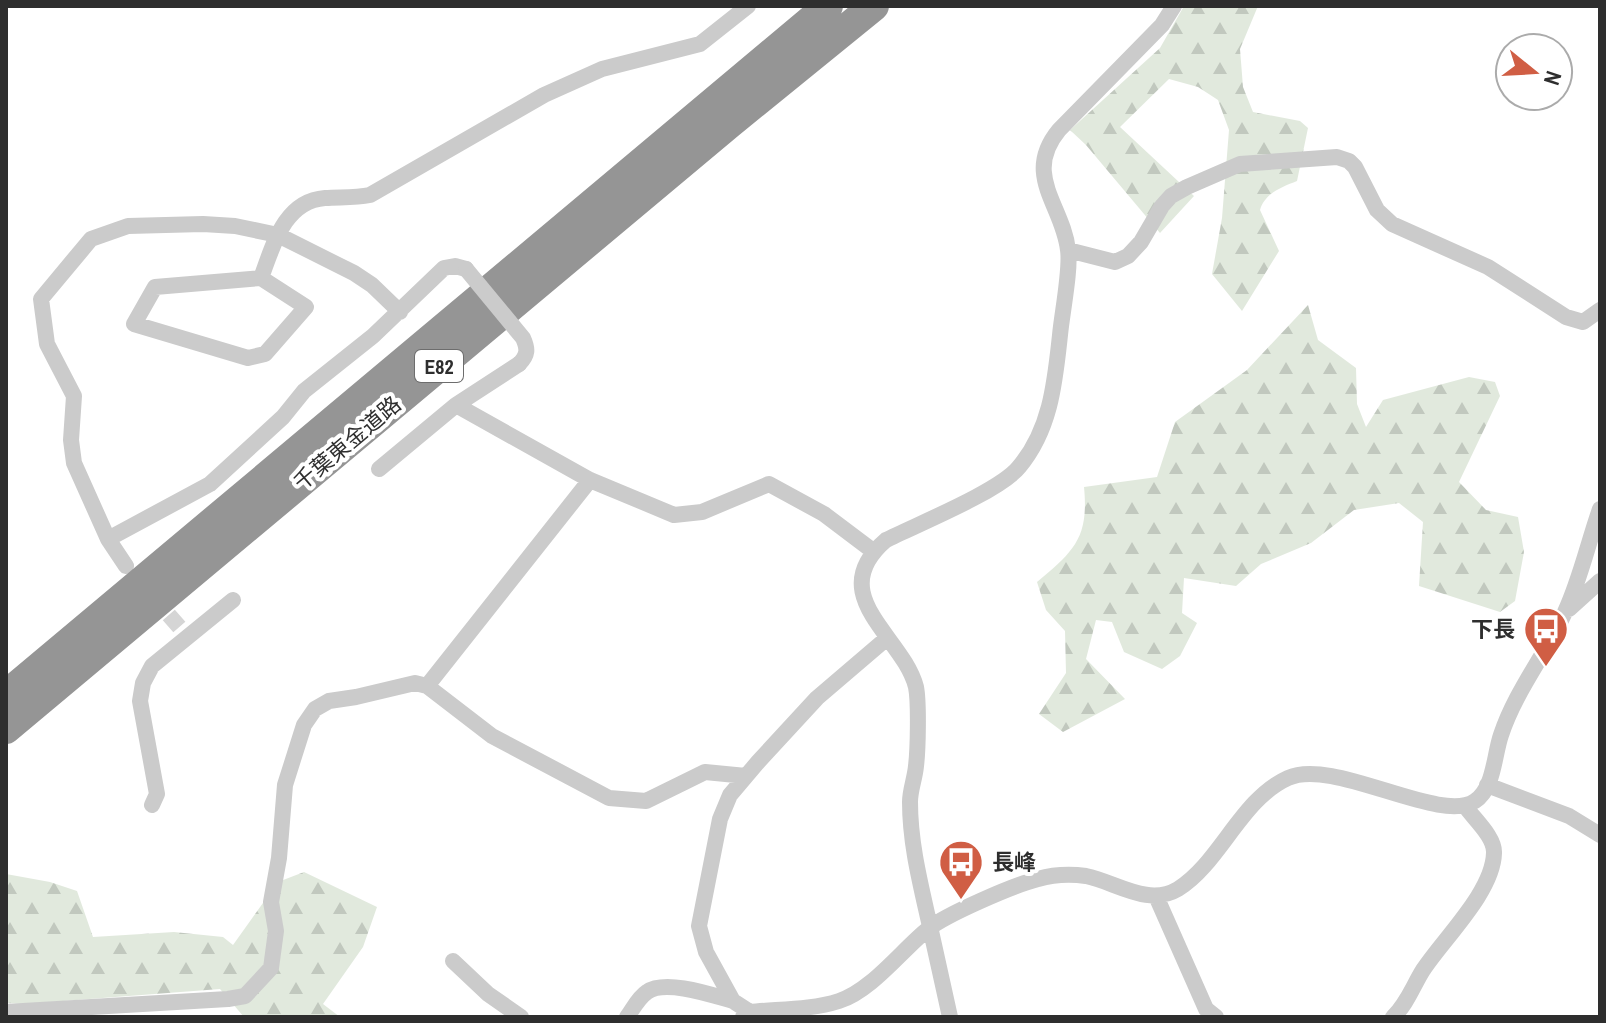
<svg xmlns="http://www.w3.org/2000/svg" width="1606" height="1023" font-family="'Archivo Narrow','Noto Sans JP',sans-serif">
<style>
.forest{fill:url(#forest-firs)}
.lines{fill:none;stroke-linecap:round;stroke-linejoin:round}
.street-tunnel{stroke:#d5d5d5;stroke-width:16;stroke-dasharray:16 8;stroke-linecap:butt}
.street{stroke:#cbcbcb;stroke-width:16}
.highway{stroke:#959595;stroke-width:30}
.street-bridge{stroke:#cbcbcb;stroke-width:16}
.labels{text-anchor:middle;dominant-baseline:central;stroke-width:8;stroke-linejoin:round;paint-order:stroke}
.shield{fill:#fff;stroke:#6d6d6d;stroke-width:2}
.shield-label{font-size:20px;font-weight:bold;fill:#2e2e2e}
.street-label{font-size:22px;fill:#2e2e2e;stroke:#fff}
.poi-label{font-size:22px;font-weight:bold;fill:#2e2e2e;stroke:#fff;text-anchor:end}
</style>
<defs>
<pattern id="forest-firs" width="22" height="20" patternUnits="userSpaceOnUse" patternTransform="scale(2)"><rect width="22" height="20" fill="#e1e9dd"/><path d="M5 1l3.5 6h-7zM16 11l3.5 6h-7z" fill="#c1c8be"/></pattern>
</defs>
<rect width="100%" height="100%" fill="#fff"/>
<!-- forest -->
<path class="forest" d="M 1184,6 L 1258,6 L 1240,49 L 1243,87 L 1253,112 L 1300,121 L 1308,128 L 1297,181 C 1282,187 1265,193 1260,210 L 1279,251 L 1242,311 L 1212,274 L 1222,218 L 1229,130 L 1218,100 L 1198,87 L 1169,79 L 1120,127 L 1194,196 L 1160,233 L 1086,145 L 1070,130 L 1160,48 Z
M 1308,305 L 1318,340 L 1356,368 L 1357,404 L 1366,427 L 1383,400 L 1469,377 L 1495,382 L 1500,396 L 1459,482 L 1486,510 L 1518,517 L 1524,552 L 1515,601 L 1500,612 L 1419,586 L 1423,522 L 1399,503 L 1354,510 L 1311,543 L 1261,564 L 1236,586 L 1184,578 L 1182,613 L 1197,623 L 1180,656 L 1162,669 L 1124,652 L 1112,622 L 1096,620 L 1086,659 L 1125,699 L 1063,732 L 1039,714 L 1066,673 L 1065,631 L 1046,610 L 1037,582 C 1074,551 1089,538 1084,487 L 1157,477 L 1175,422 L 1247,370 Z
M 304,872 L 377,907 L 363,947 L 323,1004 L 340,1017 L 244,1017 L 220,989 L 24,1004 L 6,1003 L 6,874 L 50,882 L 77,891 L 93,937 L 174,932 L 223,937 L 233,945 L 278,882 Z"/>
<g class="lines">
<!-- street-tunnel -->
<path class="street-tunnel" d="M 153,597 L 188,637"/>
<!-- street -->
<path class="street" d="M 1068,250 L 1115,262 L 1128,256 L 1141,242 L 1162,206 L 1171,196 L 1187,187 L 1240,164 L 1337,157 L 1349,161 L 1355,167 L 1377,210 L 1392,224 L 1488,267 L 1566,317 L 1583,322 L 1600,310
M 261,278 C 273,246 284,201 325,198 C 341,197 355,198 370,195 L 544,95 L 602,69 L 700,44 L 748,6
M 261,278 L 306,307 L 265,354 L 248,358 L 134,324 L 155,287 Z
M 519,364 L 456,405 L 590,480 L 674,515 L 702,512 L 769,484 L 824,514 L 873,551
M 379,469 L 456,405
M 108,539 L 210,484 L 283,417 L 304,391 L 373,336 L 444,268 L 455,266 L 466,269
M 126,566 L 108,539 L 74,463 L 71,440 L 74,396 L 47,344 L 41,299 L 91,239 L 128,226 L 203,224 L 235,226 L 278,235 L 354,273 L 372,285 L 400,312
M 1569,609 L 1600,581
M 427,686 L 590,480
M 1487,785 L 1569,816 L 1600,835
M 152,805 L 157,794 L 140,701 L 143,683 L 152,666 L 233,600
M 1156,896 L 1206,1009 L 1216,1017
M 453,961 L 488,994 L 521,1017
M 6,1012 L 228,999 L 245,996 L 271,968 L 276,931 L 271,902 L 279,858 L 285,785 L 304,725 L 315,709 L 329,701 L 356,697 L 415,683 L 427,686 L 492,736 L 609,798 L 646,801 L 705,772 L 746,776
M 750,1012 L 733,1001 L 706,952 L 699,926 L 720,819 L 730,795 L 758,762 L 817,698 L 886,639
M 627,1017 C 633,1009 638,998 647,992 C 665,979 712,995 733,1001
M 743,1017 L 750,1012 C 779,1009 811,1010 839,1001 C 871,991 902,950 928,929 C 947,914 1014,885 1038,879 C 1052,875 1071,874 1086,876 C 1116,882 1148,907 1178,889 C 1220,863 1241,799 1288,778 C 1333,757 1441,825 1475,801 C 1494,789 1494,755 1501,735 C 1516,690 1546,654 1565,612 C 1580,580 1588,543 1600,509
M 950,1017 C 943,985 936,953 929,922 C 920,882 910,843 910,802 C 910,790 915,778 916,766 C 918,750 919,702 916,687 C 903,636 822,595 886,540 C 918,524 1000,491 1019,467 C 1051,429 1055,381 1060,335 C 1062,313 1071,269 1068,250 C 1063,205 1022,175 1059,130 L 1162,25 L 1174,6
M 1393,1017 C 1407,1004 1413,986 1423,970 C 1444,938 1493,892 1494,853 C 1495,837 1474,819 1465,806"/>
<!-- highway -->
<path class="highway" d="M 6,695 L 828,6
M 6,729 L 729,124 L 874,6"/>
<!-- street-bridge -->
<path class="street-bridge" d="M 466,269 L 523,338 C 528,349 528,355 519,364"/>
</g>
<!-- icons -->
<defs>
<g id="bus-pin" transform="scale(2.3)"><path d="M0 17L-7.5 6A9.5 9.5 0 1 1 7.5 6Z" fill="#d05e44" stroke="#fff"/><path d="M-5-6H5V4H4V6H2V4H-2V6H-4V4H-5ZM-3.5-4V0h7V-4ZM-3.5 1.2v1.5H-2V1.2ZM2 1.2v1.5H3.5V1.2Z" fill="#fff"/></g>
</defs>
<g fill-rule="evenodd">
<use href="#bus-pin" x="1546" y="629"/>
<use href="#bus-pin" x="961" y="862"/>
</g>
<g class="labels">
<!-- shield labels -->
<rect class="shield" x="415" y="350" width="48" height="32" rx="6"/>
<g class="shield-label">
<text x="439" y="366">E82</text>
</g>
<!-- street labels -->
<g class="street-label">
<text transform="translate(347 443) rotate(-40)">千葉東金道路</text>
</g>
<!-- poi labels -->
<g class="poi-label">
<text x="1515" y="629">下長</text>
<text x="992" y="862" text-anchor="start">長峰</text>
</g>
</g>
<!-- border -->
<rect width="1606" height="1023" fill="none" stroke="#2e2e2e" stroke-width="16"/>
<!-- north arrow -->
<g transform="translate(1534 72) rotate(108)"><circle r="38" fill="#ffffff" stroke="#ababab" stroke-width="2"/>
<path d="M0-6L14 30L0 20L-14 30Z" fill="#d05e44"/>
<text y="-12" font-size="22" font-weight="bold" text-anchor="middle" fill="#2e2e2e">N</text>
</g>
</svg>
